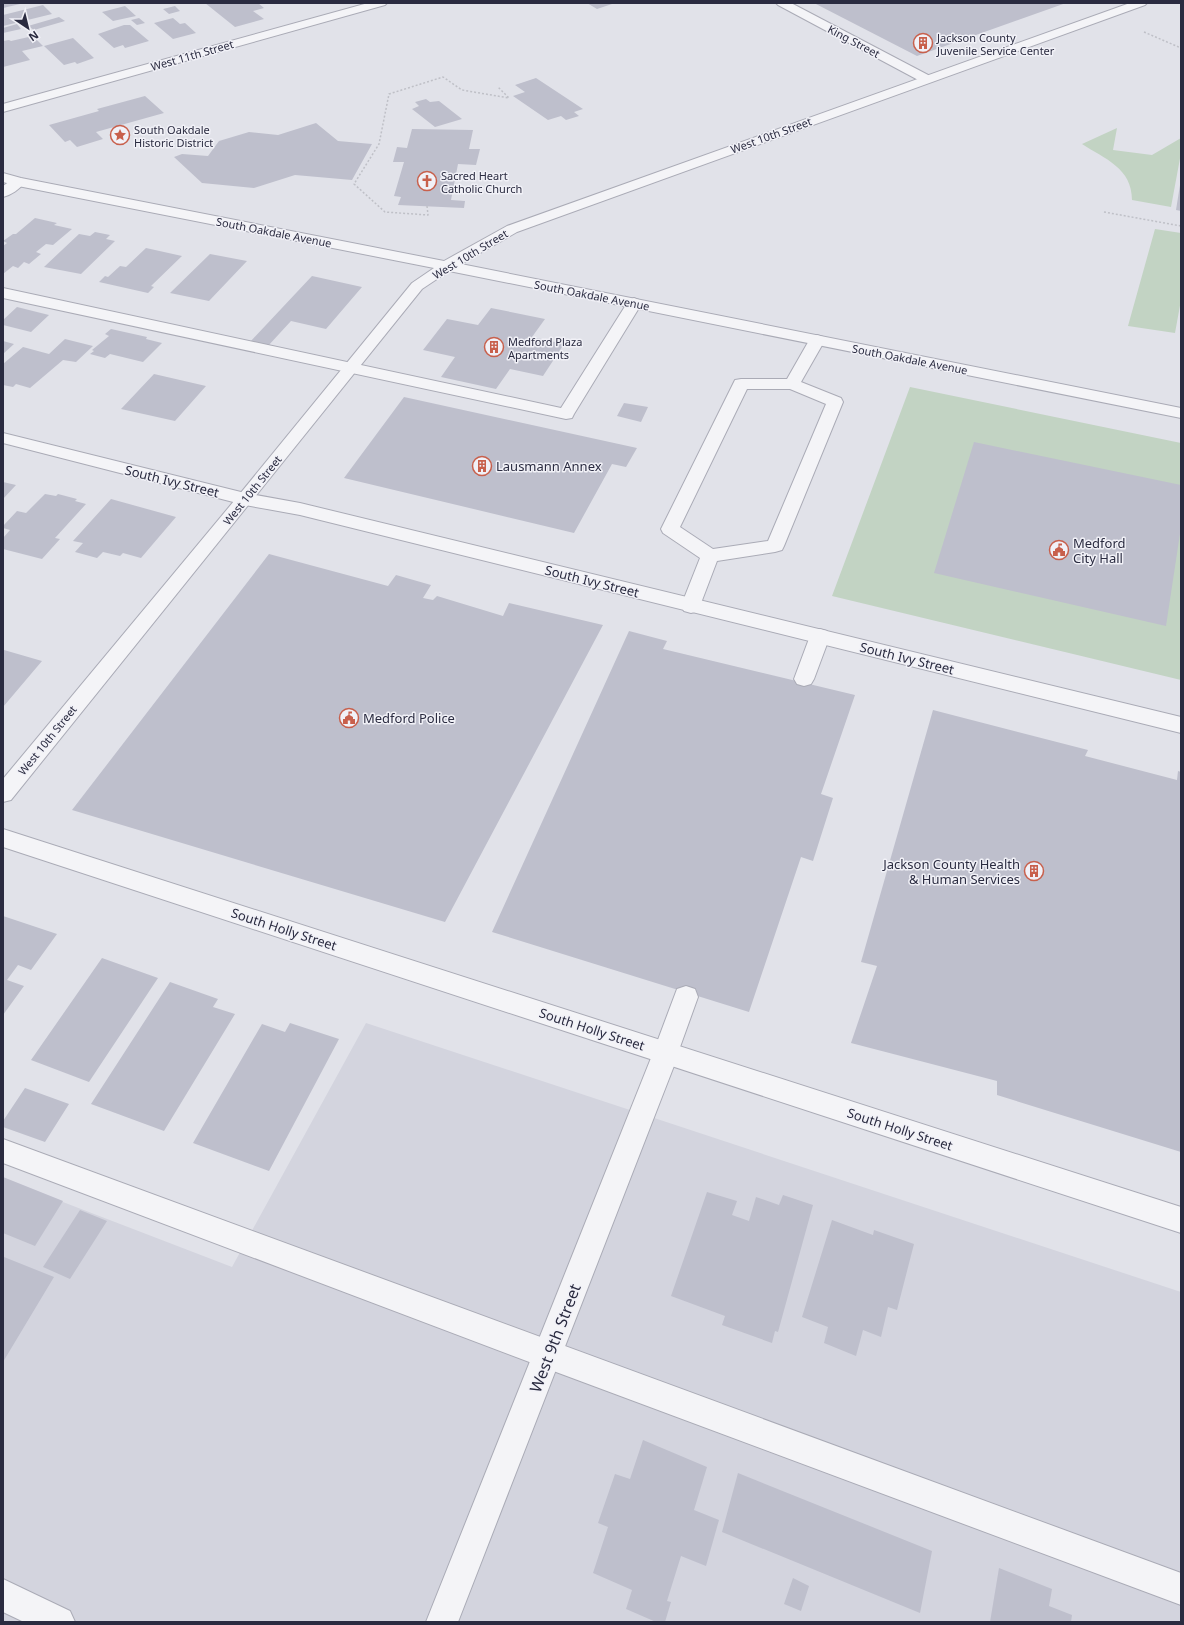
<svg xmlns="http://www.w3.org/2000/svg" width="1184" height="1625" font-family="'Noto Sans',sans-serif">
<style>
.built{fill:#d3d4de}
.green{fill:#c2d3c3}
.building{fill:#bebfcc}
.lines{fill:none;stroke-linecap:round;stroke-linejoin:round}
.service-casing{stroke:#aaabb6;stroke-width:2}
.minor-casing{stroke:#aaabb6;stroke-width:2}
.tertiary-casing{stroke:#aaabb6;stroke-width:2}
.path{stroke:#bfc0c7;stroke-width:1.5;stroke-dasharray:2 2;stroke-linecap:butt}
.service{fill:#f4f4f7;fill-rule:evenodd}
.minor{fill:#f4f4f7;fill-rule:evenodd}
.tertiary{fill:#f4f4f7;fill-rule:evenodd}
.labels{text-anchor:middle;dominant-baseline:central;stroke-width:3;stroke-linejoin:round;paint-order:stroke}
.far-poi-label{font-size:11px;fill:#2a2b40;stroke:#f1f1f7;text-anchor:start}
.far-street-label{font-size:11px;fill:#2a2b40;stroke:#f1f1f7}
.poi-label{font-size:13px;fill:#2a2b40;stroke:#f1f1f7;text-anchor:start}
.street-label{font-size:13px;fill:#2a2b40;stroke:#f1f1f7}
.near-street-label{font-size:16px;fill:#2a2b40;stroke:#f1f1f7}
</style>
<rect width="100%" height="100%" fill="#e1e2e9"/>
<!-- built -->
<path class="built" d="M 366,1023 L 1181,1292 L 1181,1622 L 3,1622 L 3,1179 L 232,1267 Z"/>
<!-- green -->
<path class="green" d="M 1117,128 L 1113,150 L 1152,155 L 1181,138 L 1181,153 L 1171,207 L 1132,200 C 1132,168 1105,159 1082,144 Z
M 1155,229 L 1181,233 L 1181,300 L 1175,333 L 1128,326 Z
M 910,387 L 1181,443 L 1181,680 L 832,596 Z"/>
<!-- building -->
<path class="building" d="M 3,3 L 20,3 L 20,4 L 3,8 Z
M 205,3 L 258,3 L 264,8 L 253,11 L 264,19 L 235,27 Z
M 587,3 L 615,3 L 597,9 Z
M 814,3 L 1066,3 L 917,56 Z
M 43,5 L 52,14 L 3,26 L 3,15 Z
M 125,6 L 136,16 L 113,21 L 102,12 Z
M 175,6 L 180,11 L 169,14 L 163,9 Z
M 59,17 L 65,21 L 34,30 L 28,26 Z
M 139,18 L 145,23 L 137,25 L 131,20 Z
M 173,18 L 180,24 L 185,23 L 196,33 L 173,39 L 154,23 Z
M 17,24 L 21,29 L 3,33 L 3,28 Z
M 124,25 L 130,25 L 149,41 L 125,48 L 123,45 L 114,48 L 98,34 Z
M 33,36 L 43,46 L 22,51 L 30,60 L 3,67 L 3,41 L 9,40 L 11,41 Z
M 73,38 L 94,58 L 77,64 L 75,62 L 64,65 L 44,46 Z
M 536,78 L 583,109 L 574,112 L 579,116 L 566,120 L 561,116 L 548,120 L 513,96 L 525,92 L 515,85 Z
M 145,96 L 164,113 L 96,132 L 103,139 L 77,147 L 70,140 L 65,142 L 49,125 L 99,111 L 97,109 Z
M 426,99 L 430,102 L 439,101 L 462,119 L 435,127 L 412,109 L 419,106 L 415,102 Z
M 316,123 L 338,141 L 372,144 L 352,180 L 295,175 L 254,188 L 202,183 L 174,157 L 182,154 L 208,156 L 219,141 L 249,132 L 278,135 Z
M 412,129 L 473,130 L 469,149 L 480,149 L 476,165 L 458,164 L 451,200 L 465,201 L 464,208 L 398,205 L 401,197 L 394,196 L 404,162 L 393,162 L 397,147 L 407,148 Z
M 1180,185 L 1181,185 L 1181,211 L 1176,210 Z
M 35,218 L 57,223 L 54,225 L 72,229 L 53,245 L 46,244 L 36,252 L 41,254 L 29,264 L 24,262 L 18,268 L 13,266 L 3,274 L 3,246 L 7,243 L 3,241 L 13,234 L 16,234 Z
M 95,232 L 110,235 L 106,239 L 115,241 L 81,274 L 44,267 L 79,234 L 90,236 Z
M 146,248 L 182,256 L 151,286 L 154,287 L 148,293 L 99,282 L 105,276 L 108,277 L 120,266 L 126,267 Z
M 210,254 L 247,261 L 209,301 L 170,293 Z
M 312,276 L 362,287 L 326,329 L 291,321 L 268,346 L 250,342 Z
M 17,307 L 49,315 L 31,332 L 3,325 L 3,320 Z
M 491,308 L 545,319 L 532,337 L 564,344 L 543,376 L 510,369 L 496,389 L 441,377 L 455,357 L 423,350 L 447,319 L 478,325 Z
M 111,329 L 147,337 L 146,339 L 162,343 L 143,362 L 110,354 L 105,358 L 90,354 L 94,351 L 92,350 L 109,336 L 105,334 Z
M 65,339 L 93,346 L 76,362 L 63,360 L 30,388 L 16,384 L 13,387 L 3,385 L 3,364 L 23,347 L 49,354 Z
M 3,341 L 14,344 L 3,354 Z
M 154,374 L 206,386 L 175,421 L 121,409 Z
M 404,397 L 637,448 L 626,467 L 612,464 L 574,533 L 344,478 Z
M 624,403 L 648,407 L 641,422 L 617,416 Z
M 974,442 L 1181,485 L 1181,527 L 1166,626 L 934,573 Z
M 3,482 L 16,485 L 3,499 Z
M 45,494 L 56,496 L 58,494 L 77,499 L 75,501 L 86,504 L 55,538 L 60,539 L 42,559 L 3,549 L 3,538 L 10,530 L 3,528 L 3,526 L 17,511 L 26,513 Z
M 111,499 L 176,517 L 141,558 L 123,553 L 120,556 L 103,552 L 97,558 L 75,552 L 83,543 L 73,541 Z
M 269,554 L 388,586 L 396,575 L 431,585 L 423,598 L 433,600 L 437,596 L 503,616 L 509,603 L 603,625 L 445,922 L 72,810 Z
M 629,631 L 667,641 L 663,649 L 855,695 L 821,794 L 833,798 L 813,861 L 801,857 L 749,1012 L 492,932 Z
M 4,650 L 42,661 L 3,707 L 3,651 Z
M 933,710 L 1088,750 L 1085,756 L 1177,780 L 1178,771 L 1181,772 L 1181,1152 L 997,1095 L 997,1081 L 851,1043 L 877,966 L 861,962 Z
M 3,916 L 57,934 L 31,970 L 18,965 L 7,980 L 24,986 L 3,1015 Z
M 102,958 L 158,978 L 89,1082 L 31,1060 Z
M 170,982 L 218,999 L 213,1007 L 235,1014 L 164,1131 L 91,1104 Z
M 290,1023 L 339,1039 L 269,1171 L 193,1143 L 262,1024 L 285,1032 Z
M 25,1088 L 69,1104 L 45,1142 L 3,1127 L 3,1121 Z
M 3,1177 L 63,1201 L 35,1246 L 3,1233 Z
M 707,1192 L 737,1201 L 732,1215 L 749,1221 L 756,1197 L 779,1205 L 783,1195 L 813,1205 L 778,1332 L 775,1331 L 772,1343 L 722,1325 L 725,1316 L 671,1296 Z
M 80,1210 L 107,1221 L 70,1279 L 43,1267 Z
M 832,1220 L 873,1235 L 874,1230 L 914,1244 L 897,1310 L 888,1307 L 881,1337 L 863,1330 L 856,1356 L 824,1343 L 828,1327 L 802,1317 Z
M 4,1257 L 54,1277 L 3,1362 L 3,1259 Z
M 643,1440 L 707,1467 L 694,1510 L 719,1520 L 706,1566 L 681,1556 L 667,1601 L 671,1602 L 665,1622 L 656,1622 L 626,1609 L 632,1590 L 593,1573 L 608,1527 L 598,1523 L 615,1474 L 630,1479 Z
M 738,1473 L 932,1551 L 920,1613 L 722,1532 Z
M 999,1568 L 1052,1589 L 1049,1606 L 1072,1615 L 1071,1622 L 990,1622 Z
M 793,1578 L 809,1586 L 801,1611 L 784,1604 Z"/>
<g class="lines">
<!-- service casing -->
<g class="service-casing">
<path id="service" d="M 3,288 L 561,408 L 629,300 L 634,298 L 639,300 L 642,303 L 574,414 L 572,418 L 566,419 L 3,298 Z
M 817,335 L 823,337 L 825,340 L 801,382 L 841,398 L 843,402 L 784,546 L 782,550 L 775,552 L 717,561 L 698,611 L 691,613 L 684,611 L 681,606 L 700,558 L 663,533 L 661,529 L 735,380 L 741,379 L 787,379 L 811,337 ZM 747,389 L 790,389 L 826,404 L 768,541 L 713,549 L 680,527 Z
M 820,629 L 827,631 L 830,636 L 814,679 L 811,684 L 804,686 L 797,684 L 794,679 L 810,636 L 813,631 Z
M 686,986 L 695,989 L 698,997 L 675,1061 L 666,1064 L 657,1061 L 653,1053 L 677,989 Z
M 3,1139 L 1181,1573 L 1181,1605 L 548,1369 L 3,1163 Z"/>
</g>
<!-- minor casing -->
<g class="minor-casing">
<path id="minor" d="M 368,3 L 387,3 L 385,5 L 3,112 L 3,104 Z
M 776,3 L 791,3 L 930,76 L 932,79 L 930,82 L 922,82 L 778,5 Z
M 18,178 L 23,179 L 25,182 C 20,189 11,195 3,197 L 3,186 L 13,179 Z
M 3,433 L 245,493 L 300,503 L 1181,717 L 1181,733 L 300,515 L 245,505 L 3,443 Z
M 666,1042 L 675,1045 L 679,1053 L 458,1622 L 426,1622 L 653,1053 L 657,1045 Z
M 3,1579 L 70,1611 L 75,1622 L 24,1622 L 3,1612 Z"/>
</g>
<!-- tertiary casing -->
<g class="tertiary-casing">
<path id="tertiary" d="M 1130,3 L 1147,3 L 1145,5 L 517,232 L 461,264 L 1181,408 L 1181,418 L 449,271 L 422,289 L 11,800 L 3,802 L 3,779 L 239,495 L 412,283 L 434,268 L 18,186 L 3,182 L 3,173 L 21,178 L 444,261 L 507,226 Z
M 3,829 L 1181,1207 L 1181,1233 L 3,847 Z"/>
</g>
<!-- path -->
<path class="path" d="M 1144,32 L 1181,48
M 427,206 L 428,215 L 385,212 L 354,184 L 379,144 L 389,94 L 443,77 L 462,90 L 509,98 L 498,87
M 1104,212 L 1181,226"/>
<!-- service -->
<use href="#service" class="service"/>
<!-- minor -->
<use href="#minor" class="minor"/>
<!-- tertiary -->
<use href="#tertiary" class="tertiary"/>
</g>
<!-- icons -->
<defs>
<g id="building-ring" transform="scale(1)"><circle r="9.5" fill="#f1f1f7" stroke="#c8604c" stroke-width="1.5"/><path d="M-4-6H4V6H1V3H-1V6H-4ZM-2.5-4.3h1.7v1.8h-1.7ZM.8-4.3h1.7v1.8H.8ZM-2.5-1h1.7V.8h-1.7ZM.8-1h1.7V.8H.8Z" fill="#c8604c"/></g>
<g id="sight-ring" transform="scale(1)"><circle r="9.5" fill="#f1f1f7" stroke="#c8604c" stroke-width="1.5"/><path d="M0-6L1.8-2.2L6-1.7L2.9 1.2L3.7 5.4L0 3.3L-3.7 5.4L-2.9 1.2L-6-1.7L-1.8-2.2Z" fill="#c8604c"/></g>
<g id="church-ring" transform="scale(1)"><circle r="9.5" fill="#f1f1f7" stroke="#c8604c" stroke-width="1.5"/><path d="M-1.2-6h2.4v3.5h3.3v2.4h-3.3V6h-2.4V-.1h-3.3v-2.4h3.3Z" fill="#c8604c"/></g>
<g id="civic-ring" transform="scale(1)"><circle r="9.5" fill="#f1f1f7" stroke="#c8604c" stroke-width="1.5"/><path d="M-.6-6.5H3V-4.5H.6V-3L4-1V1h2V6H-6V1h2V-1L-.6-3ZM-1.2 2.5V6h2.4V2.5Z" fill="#c8604c"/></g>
</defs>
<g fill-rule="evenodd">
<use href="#building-ring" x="923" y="43"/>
<use href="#sight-ring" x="120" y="135"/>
<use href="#church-ring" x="427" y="181"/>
<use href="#building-ring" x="494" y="347"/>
<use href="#building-ring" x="482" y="466"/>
<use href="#civic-ring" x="1059" y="550"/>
<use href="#civic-ring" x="349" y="718"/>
<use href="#building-ring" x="1034" y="871"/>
</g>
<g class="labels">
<!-- far-poi labels -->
<g class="far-poi-label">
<text x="937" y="37">Jackson County<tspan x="937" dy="13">Juvenile Service Center</tspan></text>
<text x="134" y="129">South Oakdale<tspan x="134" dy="13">Historic District</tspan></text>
<text x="441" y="175">Sacred Heart<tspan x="441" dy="13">Catholic Church</tspan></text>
<text x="508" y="341">Medford Plaza<tspan x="508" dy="13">Apartments</tspan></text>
</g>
<!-- far-street labels -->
<g class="far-street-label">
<text transform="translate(854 41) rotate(28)">King Street</text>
<text transform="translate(192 55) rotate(-16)">West 11th Street</text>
<text transform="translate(771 135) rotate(-20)">West 10th Street</text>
<text transform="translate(274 232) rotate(11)">South Oakdale Avenue</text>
<text transform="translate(470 254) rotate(-31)">West 10th Street</text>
<text transform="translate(592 295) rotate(11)">South Oakdale Avenue</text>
<text transform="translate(910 359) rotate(11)">South Oakdale Avenue</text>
<text transform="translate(252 490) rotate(-51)">West 10th Street</text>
<text transform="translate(47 740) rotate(-51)">West 10th Street</text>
</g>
<!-- poi labels -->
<g class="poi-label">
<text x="496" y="466">Lausmann Annex</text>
<text x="1073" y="543">Medford<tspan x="1073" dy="15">City Hall</tspan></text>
<text x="363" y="718">Medford Police</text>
<text x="1020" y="864" text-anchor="end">Jackson County Health<tspan x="1020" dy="15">&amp; Human Services</tspan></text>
</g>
<!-- street labels -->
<g class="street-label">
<text transform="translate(172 481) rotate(14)">South Ivy Street</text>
<text transform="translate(592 581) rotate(14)">South Ivy Street</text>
<text transform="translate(907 658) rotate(14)">South Ivy Street</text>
<text transform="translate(284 929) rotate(18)">South Holly Street</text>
<text transform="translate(592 1029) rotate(18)">South Holly Street</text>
<text transform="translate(900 1129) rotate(18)">South Holly Street</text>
</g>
<!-- near-street labels -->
<g class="near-street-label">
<text transform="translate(555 1338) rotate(-69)">West 9th Street</text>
</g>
</g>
<!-- border -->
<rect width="1184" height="1625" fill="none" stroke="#2a2b40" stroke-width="8"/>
<!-- north arrow -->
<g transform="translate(28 28) rotate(145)" stroke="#f1f1f7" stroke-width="3" paint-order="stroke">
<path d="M0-3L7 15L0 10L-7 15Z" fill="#2a2b40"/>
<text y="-6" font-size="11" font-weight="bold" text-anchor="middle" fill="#2a2b40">N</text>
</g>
</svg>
